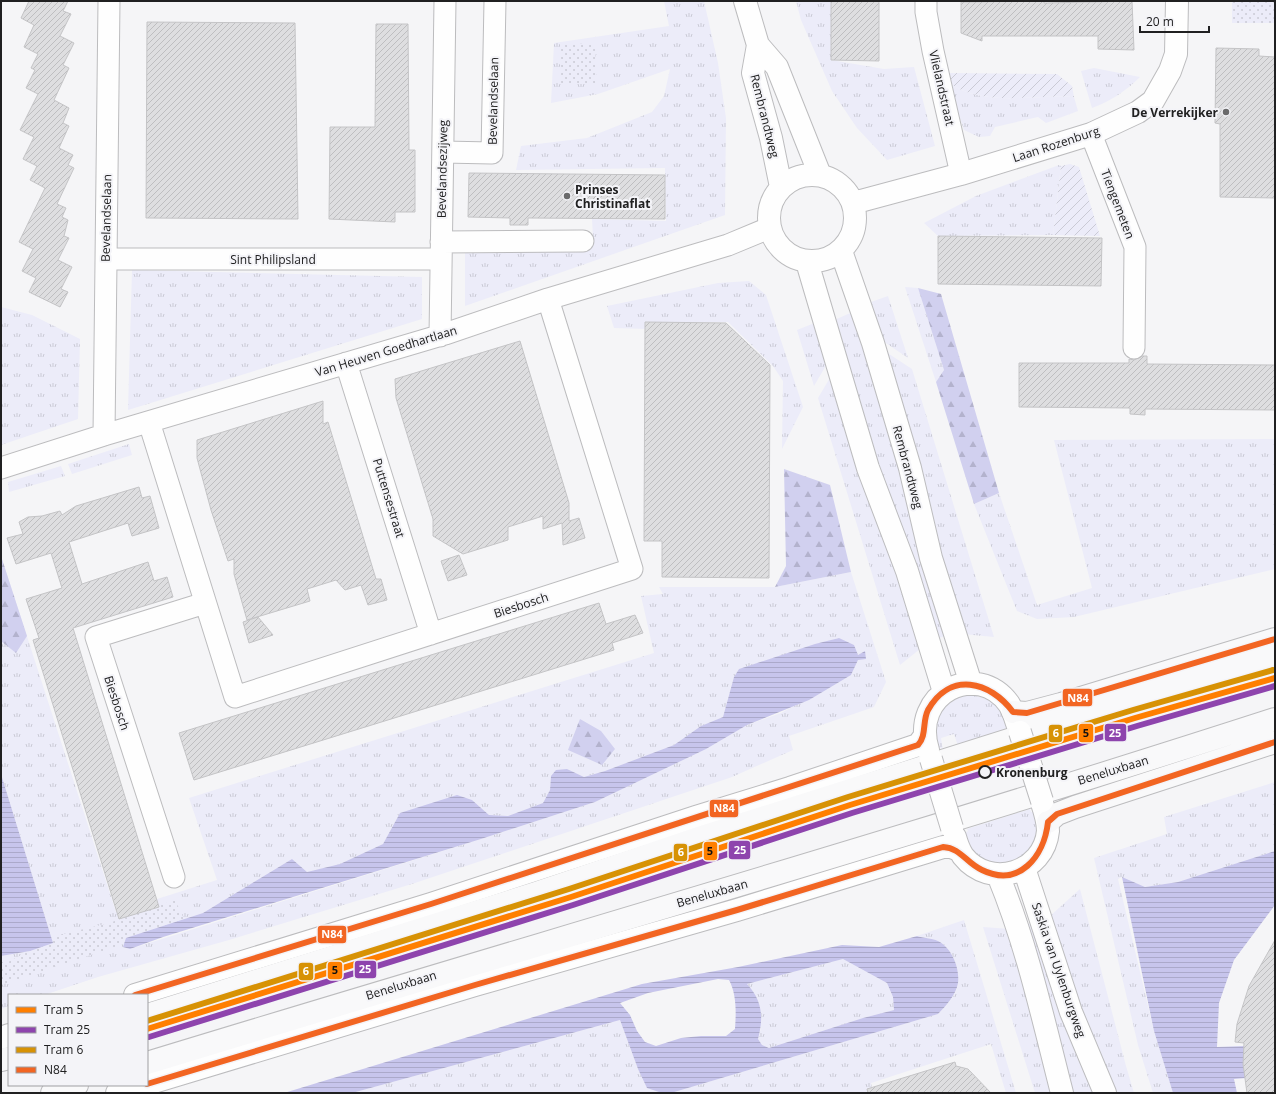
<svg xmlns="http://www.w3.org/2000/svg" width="1276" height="1094" font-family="'Open Sans',sans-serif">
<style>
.grass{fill:url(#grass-tufts);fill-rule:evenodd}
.forest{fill:url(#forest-firs)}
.park{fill:url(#park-dots)}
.garden{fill:url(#garden-furrows)}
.water{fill:url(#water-rules);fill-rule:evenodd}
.building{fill:url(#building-hatch);stroke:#c4c4c6}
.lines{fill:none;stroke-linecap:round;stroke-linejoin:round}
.minor-casing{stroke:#bcbcbe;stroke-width:23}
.tertiary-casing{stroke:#bcbcbe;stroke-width:24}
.secondary-casing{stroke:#bcbcbe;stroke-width:24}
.minor{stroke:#fefefe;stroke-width:21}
.tertiary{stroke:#fefefe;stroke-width:22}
.secondary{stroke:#f9f9fa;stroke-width:22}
.tertiary-bridge-casing{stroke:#bcbcbe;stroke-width:24;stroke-linecap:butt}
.tertiary-bridge{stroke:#fefefe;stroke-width:22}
.bus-1-casing{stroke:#f4f4f8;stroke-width:9}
.bus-1{stroke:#f26522;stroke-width:6}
.tram-1-casing{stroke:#f4f4f8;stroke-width:9}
.tram-2-casing{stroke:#f4f4f8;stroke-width:9}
.tram-3-casing{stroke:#f4f4f8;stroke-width:9}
.tram-1{stroke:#ff7f00;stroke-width:6}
.tram-2{stroke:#8e44ad;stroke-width:6}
.tram-3{stroke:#d79205;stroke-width:6}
.poi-dot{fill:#6b6b6c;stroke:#f4f4f8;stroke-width:1.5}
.stop-dot{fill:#f4f4f8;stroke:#202021;stroke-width:2}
.labels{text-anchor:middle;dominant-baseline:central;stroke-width:4;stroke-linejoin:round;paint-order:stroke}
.street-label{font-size:12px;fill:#202021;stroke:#f4f4f8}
.poi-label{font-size:12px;font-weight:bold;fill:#202021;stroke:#f4f4f8;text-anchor:end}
.stop-label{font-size:12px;font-weight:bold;fill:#202021;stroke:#f4f4f8;text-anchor:start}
.line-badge{stroke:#f4f4f8;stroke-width:1.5}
.badge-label{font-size:11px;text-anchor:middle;font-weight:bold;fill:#fff}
.pale-badge-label{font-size:11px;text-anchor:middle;font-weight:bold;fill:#111}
</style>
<defs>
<pattern id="grass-tufts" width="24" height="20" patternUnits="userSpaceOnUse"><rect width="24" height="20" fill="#ececf9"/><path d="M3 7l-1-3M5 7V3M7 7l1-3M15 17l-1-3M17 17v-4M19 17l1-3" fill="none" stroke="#cacad5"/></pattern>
<pattern id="forest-firs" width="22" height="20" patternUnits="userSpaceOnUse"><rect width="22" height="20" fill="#d1d0ef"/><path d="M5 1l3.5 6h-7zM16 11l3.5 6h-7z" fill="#b3b2cd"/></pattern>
<pattern id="park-dots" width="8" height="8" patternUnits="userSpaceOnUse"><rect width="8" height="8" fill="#ececf9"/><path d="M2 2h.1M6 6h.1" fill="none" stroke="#cacad5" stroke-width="1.8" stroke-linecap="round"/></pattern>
<pattern id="garden-furrows" width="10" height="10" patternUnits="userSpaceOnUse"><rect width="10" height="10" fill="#ececf9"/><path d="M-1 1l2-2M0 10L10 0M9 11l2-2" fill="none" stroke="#cacad5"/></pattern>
<pattern id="water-rules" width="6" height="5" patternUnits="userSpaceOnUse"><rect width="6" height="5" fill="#c7c5ec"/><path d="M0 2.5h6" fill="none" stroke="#aba9ca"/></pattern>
<pattern id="building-hatch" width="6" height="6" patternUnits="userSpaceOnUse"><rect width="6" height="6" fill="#dedee0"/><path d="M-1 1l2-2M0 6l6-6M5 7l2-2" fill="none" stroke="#bebec0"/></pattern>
</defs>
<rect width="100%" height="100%" fill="#f5f5f7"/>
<!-- grass -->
<path class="grass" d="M 664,1 L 704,1 L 718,63 L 726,118 L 725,215 L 465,306 L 465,250 L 547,251 L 593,237 L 592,219 L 666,221 L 665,168 L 516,170 L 521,146 L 587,138 L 652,112 L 664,96 L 670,69 L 598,94 L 551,103 L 554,43 L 669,26 Z
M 796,1 L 831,1 L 831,60 L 884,69 L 914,67 L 935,146 L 887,160 L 857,128 L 832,91 L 801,20 Z
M 1094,68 L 1140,77 C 1126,91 1111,101 1092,108 L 1081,71 Z
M 948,82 C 983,108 1033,94 1074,97 L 1078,111 L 1046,123 L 1038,117 L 995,127 L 990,136 L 979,137 L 964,130 Z
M 1059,165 L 1061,166 L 1053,235 L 938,236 L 924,223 L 976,196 Z
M 132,270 L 422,277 L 422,319 L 128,410 Z
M 749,281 L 766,295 L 803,407 L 782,449 L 783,381 L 773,366 L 728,322 L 645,322 L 647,329 L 614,328 L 607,306 L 718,283 Z
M 905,287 L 918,288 L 944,370 L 936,382 Z
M 888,296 L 908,358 L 880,339 L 871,302 Z
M 1,307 L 32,315 L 80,339 L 78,419 L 1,445 Z
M 855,311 L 947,635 L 937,639 L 879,473 L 832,321 Z
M 817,322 L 828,362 L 814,386 L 797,330 Z
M 883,350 L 912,369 L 994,637 L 963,634 Z
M 834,371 L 925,645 L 900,665 L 818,398 Z
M 1275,439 L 1275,569 L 1074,617 L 1037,619 L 1017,611 L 974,504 L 999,493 L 1037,605 L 1092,588 L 1054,440 Z
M 129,444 L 132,455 L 72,474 L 68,464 Z
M 61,466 L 65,476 L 9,492 L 8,482 Z
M 1,556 L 116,912 L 217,880 L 189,798 L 654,653 L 641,596 L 663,594 L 659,587 L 775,587 L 851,572 L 886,682 L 874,707 L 789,736 L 793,750 L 732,777 L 415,883 L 229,940 L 98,977 L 44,995 L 9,995 L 9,1006 L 1,1009 L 1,956 L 30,951 L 53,943 L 1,774 ZM 838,638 L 853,645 L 858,655 L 864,652 L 858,660 L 851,675 L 781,713 L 747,725 L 706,748 L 595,802 L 481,839 L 130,949 L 123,947 L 126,938 L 203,913 L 292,859 L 307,872 L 340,864 L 383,844 L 400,813 L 472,800 L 489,815 L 508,816 L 543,803 L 550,790 L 551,776 L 567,769 L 584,777 L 605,771 L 674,745 L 701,726 L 723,717 L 734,677 L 739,669 Z
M 966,695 C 990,696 1000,705 1008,728 L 1005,728 L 1006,731 L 958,746 L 954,734 L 941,738 L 943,751 L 942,748 L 939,748 C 930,721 940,704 966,695 Z
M 1275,782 L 1275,851 L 1178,882 L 1145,887 L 1122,877 L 1118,879 L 1154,1031 L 1173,1093 L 1153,1093 L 1138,1045 L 1094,858 L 1167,834 L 1164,817 Z
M 1030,809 L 1031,812 L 1034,812 L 1038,830 L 1036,839 L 1025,857 L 1003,865 L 984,860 L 972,850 L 965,833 L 968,831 L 967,829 Z
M 1080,889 L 1126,1066 L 1134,1093 L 1117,1093 L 1079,1008 L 1049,917 Z
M 964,920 L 1016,1093 L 1006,1093 L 991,1044 L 871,1083 L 873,1093 L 671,1093 L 938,1014 C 946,1006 957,995 958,983 C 960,968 952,948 938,941 C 932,938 924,938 917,936 Z
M 1034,921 L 1099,1093 L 1071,1093 L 1063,1066 L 1049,995 L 1027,925 Z
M 983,927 L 1010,929 L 1057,1093 L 1035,1093 Z
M 843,959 L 887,983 L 893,997 L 894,1010 L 863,1018 L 769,1048 L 762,1045 L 758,1039 L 761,1028 L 747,984 Z
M 620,1020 L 638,1069 L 647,1087 L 662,1093 L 352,1093 Z"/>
<!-- forest -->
<path class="forest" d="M 918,288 L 941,294 L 999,493 L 974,504 L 936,382 L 944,370 Z
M 784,469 L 830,485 L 851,572 L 775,587 L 786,566 Z
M 1,556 L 27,636 L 16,653 L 1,641 Z
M 580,719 L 601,731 L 615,749 L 602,765 L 568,750 Z"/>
<!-- park -->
<path class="park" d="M 1232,1 L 1275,1 L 1275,23 L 1232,23 Z
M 595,43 L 597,84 L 560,84 L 560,44 Z
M 175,900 L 186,923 L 1,985 L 1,962 L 8,962 L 59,935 L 109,923 Z"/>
<!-- garden -->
<path class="garden" d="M 947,73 L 1057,74 L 1072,86 L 1074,97 C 1033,94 983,108 948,82 Z
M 1070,164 L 1079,167 L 1100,236 L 1053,235 L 1061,166 Z"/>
<!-- water -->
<path class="water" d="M 839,638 L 854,645 L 858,655 L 865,651 L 866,659 L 858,660 L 851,675 L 809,700 L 747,725 L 706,749 L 595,802 L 481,839 L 163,937 L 130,949 L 123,947 L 126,938 L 203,913 L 292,859 L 307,872 L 340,864 L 383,844 L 400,813 L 457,795 L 472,800 L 489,815 L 508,816 L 543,803 L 550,790 L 551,776 L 556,770 L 567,769 L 584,777 L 605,771 L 674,745 L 701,726 L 723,717 L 734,677 L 739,669 L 815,644 Z
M 1,774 L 53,943 L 30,951 L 1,956 Z
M 1275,851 L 1275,905 L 1234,960 L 1219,1003 L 1217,1047 L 1246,1046 L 1246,1078 L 1234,1079 L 1237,1093 L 1173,1093 L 1154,1031 L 1122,877 L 1145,887 L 1178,882 Z
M 917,936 C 923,938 932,938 938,941 C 952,948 960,968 958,983 C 956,995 946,1006 938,1014 L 671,1093 L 662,1093 L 647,1088 L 638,1069 L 620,1020 L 352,1093 L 284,1093 L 642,984 L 738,967 L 842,945 L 879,947 ZM 843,959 L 887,983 L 893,997 L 894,1010 L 863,1018 L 769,1048 L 762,1045 L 758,1039 C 764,1017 762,1000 747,984 ZM 718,979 L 729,980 C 737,995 736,1014 735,1029 L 726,1036 L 701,1036 L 681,1038 L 656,1046 L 645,1042 L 637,1031 L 630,1015 L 620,1003 L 648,993 Z"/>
<!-- building -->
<path class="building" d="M 29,1 L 68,1 L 63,11 L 71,14 L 60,36 L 74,43 L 63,65 L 69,68 L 54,100 L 69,108 L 63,123 L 69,126 L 59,148 L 73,155 L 68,165 L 74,168 L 57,204 L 66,208 L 62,217 L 68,220 L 64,236 L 69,238 L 58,260 L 72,267 L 61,289 L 68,292 L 60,307 L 29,292 L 36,278 L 22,271 L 33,249 L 19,242 L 45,188 L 30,180 L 37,166 L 23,159 L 34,137 L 20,130 L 38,94 L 26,88 L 35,70 L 31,68 L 38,54 L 24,47 L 34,25 L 21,18 Z
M 831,1 L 879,1 L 879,61 L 831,60 Z
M 1044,1 L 1044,3 L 1132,1 L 1134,50 L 1098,49 L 1098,36 L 982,36 L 982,41 L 961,33 L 961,2 Z
M 147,22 L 295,23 L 298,219 L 146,218 Z
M 376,24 L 408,24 L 409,150 L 415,150 L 415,212 L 395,212 L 395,222 L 329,219 L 330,127 L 375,127 Z
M 1216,48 L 1259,49 L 1259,56 L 1275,57 L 1275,198 L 1220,197 L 1220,124 L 1215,123 Z
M 469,173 L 665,175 L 665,219 L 528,218 L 528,225 L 510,225 L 510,218 L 468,217 Z
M 938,236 L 1102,238 L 1101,286 L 938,284 Z
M 645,322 L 726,323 L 770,365 L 769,578 L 662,577 L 662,541 L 644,541 Z
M 520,341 L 569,503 L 569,521 L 579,518 L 585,538 L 563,545 L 562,523 L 543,529 L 543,516 L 508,527 L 508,540 L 463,554 L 433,536 L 433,519 L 396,398 L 395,379 Z
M 1142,356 L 1147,356 L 1147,364 L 1275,365 L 1275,410 L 1145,409 L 1145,415 L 1130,414 L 1130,408 L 1019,407 L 1019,363 L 1129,363 L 1129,359 L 1134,360 Z
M 323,401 L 323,424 L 328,422 L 376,579 L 381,579 L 387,600 L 368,605 L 361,585 L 345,590 L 336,580 L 307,589 L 310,601 L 247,620 L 234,574 L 234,559 L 228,561 L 211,510 L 197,458 L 197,440 Z
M 139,487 L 142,498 L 150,496 L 159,528 L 132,536 L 128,523 L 69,542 L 82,584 L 148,562 L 154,581 L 167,577 L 173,597 L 73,628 L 159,907 L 119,919 L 33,640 L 39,638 L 26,599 L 62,588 L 51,553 L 16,564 L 7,538 L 23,534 L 19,522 L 28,517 L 42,516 L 60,511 L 62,515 L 76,506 Z
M 459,555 L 467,575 L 448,581 L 441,561 Z
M 599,603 L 606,624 L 635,615 L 643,633 L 612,643 L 614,650 L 194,780 L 179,733 Z
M 258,617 L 273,635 L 249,643 L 243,622 Z
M 1275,940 L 1275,1093 L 1247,1093 L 1243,1064 L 1244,1043 L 1235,1042 L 1237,1024 L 1249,986 Z
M 955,1062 L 956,1066 L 968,1069 L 991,1093 L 868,1093 L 867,1089 Z"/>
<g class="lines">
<!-- minor casing -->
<g class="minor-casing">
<path id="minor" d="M 926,1 L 926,12 L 933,51 L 961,174
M 1091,134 L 1135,247 L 1134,348
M 443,152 L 492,153 L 495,1
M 441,242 L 583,241
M 106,259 L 441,259
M 440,336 L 445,1
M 346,363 L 431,634
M 149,422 L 235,697 L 632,569 L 548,299
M 104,435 L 109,1
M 1,468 L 104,435 L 445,334 L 548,299 L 728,245 L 769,228
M 174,877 L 96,637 L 205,603"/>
</g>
<!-- tertiary casing -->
<g class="tertiary-casing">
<path id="tertiary" d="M 745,1 L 758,45 L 777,67 L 820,175
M 758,45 L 753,73 L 771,138 L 781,187
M769 218a43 43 0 1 1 86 0a43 43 0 1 1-86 0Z
M 853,203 L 961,174 L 1091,134 L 1138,112 L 1153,101 L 1170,71 L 1176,54 L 1177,1
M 841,251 L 873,343 L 910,468 L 931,558 L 971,684
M 807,262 L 868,468 L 907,571 L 944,692
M 928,750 C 910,693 977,660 1009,704 C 1014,712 1016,721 1019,729
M 955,837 C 957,844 959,850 963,856 C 990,890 1044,873 1048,831 C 1048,821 1045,812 1042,803
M 1024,868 L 1071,1012 L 1105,1093
M 998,875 C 1027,945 1043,1019 1062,1093
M 135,995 L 431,904 L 696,817 L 790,788 L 918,745 L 924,737
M 1,1038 L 9,1035
M 147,1084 L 475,985 L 737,910 L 943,847 L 951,847 L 959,850
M 117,1093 L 142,1085"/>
</g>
<!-- secondary casing -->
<g class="secondary-casing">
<path id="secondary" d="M 1013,712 L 1027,713 L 1061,704 L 1275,639
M 1048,822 L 1057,814 L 1075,807 L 1275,742
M 147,1015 L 536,893 L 702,837 L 1119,705 L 1275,658
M 1,1060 L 9,1058
M 147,1063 C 523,948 901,840 1275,719
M 52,1093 L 77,1085"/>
</g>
<!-- minor -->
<use href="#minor" class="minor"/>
<!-- tertiary -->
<use href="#tertiary" class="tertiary"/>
<!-- secondary -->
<use href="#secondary" class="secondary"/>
<!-- tertiary-bridge casing -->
<g class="tertiary-bridge-casing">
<path id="tertiary-bridge" d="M 1020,732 L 1042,801
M 931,759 L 952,828"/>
</g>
<!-- tertiary-bridge -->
<use href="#tertiary-bridge" class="tertiary-bridge"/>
<!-- bus-1 casing -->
<g class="bus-1-casing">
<path id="bus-1" d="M 135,995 L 431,904 L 918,745 C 927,735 922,722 928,710 C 950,671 990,681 1013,712 L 1027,713 L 1275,639
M 147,1084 L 475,985 L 737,910 L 943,847 C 961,848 966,863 982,870 C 1019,888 1044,857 1048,822 L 1057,814 L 1275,742"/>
</g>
<!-- bus-1 -->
<use href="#bus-1" class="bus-1"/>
<!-- tram-1 casing -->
<g class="tram-1-casing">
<path id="tram-1" d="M 147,1029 L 571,897 L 850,805 L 1135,718 L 1275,678"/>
</g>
<!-- tram-2 casing -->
<g class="tram-2-casing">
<path id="tram-2" d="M 149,1037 L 573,905 L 852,813 L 1137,726 L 1275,686"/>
</g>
<!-- tram-3 casing -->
<g class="tram-3-casing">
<path id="tram-3" d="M 147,1021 L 569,889 L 848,797 L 1133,710 L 1273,670"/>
</g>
<!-- tram-1 -->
<use href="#tram-1" class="tram-1"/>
<!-- tram-2 -->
<use href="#tram-2" class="tram-2"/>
<!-- tram-3 -->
<use href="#tram-3" class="tram-3"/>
</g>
<!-- markers -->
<g class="poi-dot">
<circle cx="1226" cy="112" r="4"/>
<circle cx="567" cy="196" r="4"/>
</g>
<circle class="stop-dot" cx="985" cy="772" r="6"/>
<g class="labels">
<!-- street labels -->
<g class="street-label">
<text transform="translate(942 88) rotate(77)">Vlielandstraat</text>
<text transform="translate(493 101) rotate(-89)">Bevelandselaan</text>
<text transform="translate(765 116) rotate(76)">Rembrandtweg</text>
<text transform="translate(1056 144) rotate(-18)">Laan Rozenburg</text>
<text transform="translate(442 169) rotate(-89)">Bevelandsezijweg</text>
<text transform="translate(1118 204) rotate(69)">Tiengemeten</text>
<text transform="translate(106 218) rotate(-89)">Bevelandselaan</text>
<text x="273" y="259">Sint Philipsland</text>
<text transform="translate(386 351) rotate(-17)">Van Heuven Goedhartlaan</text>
<text transform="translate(908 467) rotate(75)">Rembrandtweg</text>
<text transform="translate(389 498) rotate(73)">Puttensestraat</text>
<text transform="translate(521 605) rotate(-18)">Biesbosch</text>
<text transform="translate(117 703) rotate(72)">Biesbosch</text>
<text transform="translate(1113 770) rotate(-17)">Beneluxbaan</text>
<text transform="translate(712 893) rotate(-16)">Beneluxbaan</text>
<text transform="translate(1059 970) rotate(71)">Saskia van Uylenburgweg</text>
<text transform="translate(401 985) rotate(-17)">Beneluxbaan</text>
</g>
<!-- poi labels -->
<g class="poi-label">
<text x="1218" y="112">De Verrekijker</text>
<text x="575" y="189" text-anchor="start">Prinses<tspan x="575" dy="14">Christinaflat</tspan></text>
</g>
<!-- stop labels -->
<g class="stop-label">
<text x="996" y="772">Kronenburg</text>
</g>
</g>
<g class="line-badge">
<rect x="1062" y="688" width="31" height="19" rx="4" fill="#f26522"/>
<rect x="1104" y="723" width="23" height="19" rx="4" fill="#8e44ad"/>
<rect x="1078" y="723" width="16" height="20" rx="4" fill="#ff7f00"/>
<rect x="1048" y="724" width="15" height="19" rx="4" fill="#d79205"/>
<rect x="709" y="799" width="30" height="19" rx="4" fill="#f26522"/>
<rect x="728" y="840" width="23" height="20" rx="4" fill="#8e44ad"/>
<rect x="703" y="841" width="15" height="20" rx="4" fill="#ff7f00"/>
<rect x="673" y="843" width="15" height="19" rx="4" fill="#d79205"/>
<rect x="317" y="925" width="30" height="19" rx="4" fill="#f26522"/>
<rect x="354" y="960" width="23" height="19" rx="4" fill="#8e44ad"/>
<rect x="327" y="961" width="16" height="19" rx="4" fill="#ff7f00"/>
<rect x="298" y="962" width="16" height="19" rx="4" fill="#d79205"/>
</g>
<g class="badge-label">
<text x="1078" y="702">N84</text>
<text x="1115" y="737">25</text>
<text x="1056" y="737">6</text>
<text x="724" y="812">N84</text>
<text x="740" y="854">25</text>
<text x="681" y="856">6</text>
<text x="332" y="938">N84</text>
<text x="365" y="973">25</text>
<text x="306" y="975">6</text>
</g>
<g class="pale-badge-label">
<text x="1086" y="737">5</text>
<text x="710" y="855">5</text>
<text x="335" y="974">5</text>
</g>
<!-- border -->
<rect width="1276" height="1094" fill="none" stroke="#202021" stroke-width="4"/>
<!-- legend -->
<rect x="8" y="994" width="140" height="92" fill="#f4f4f8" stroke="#9f9fa2"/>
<rect x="16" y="1007" width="20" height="6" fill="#ff7f00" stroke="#9f9fa2"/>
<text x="44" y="1014" font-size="12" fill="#202021">Tram 5</text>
<rect x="16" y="1027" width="20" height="6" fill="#8e44ad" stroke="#9f9fa2"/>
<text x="44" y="1034" font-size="12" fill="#202021">Tram 25</text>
<rect x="16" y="1047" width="20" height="6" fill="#d79205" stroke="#9f9fa2"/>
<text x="44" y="1054" font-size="12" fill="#202021">Tram 6</text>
<rect x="16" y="1067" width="20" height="6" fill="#f26522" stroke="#9f9fa2"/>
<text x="44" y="1074" font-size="12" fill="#202021">N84</text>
<!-- scale -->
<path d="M1140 26v6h69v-6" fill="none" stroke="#202021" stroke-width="2"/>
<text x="1146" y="26" font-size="12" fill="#202021" stroke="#f4f4f8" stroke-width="3" paint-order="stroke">20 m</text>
</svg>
